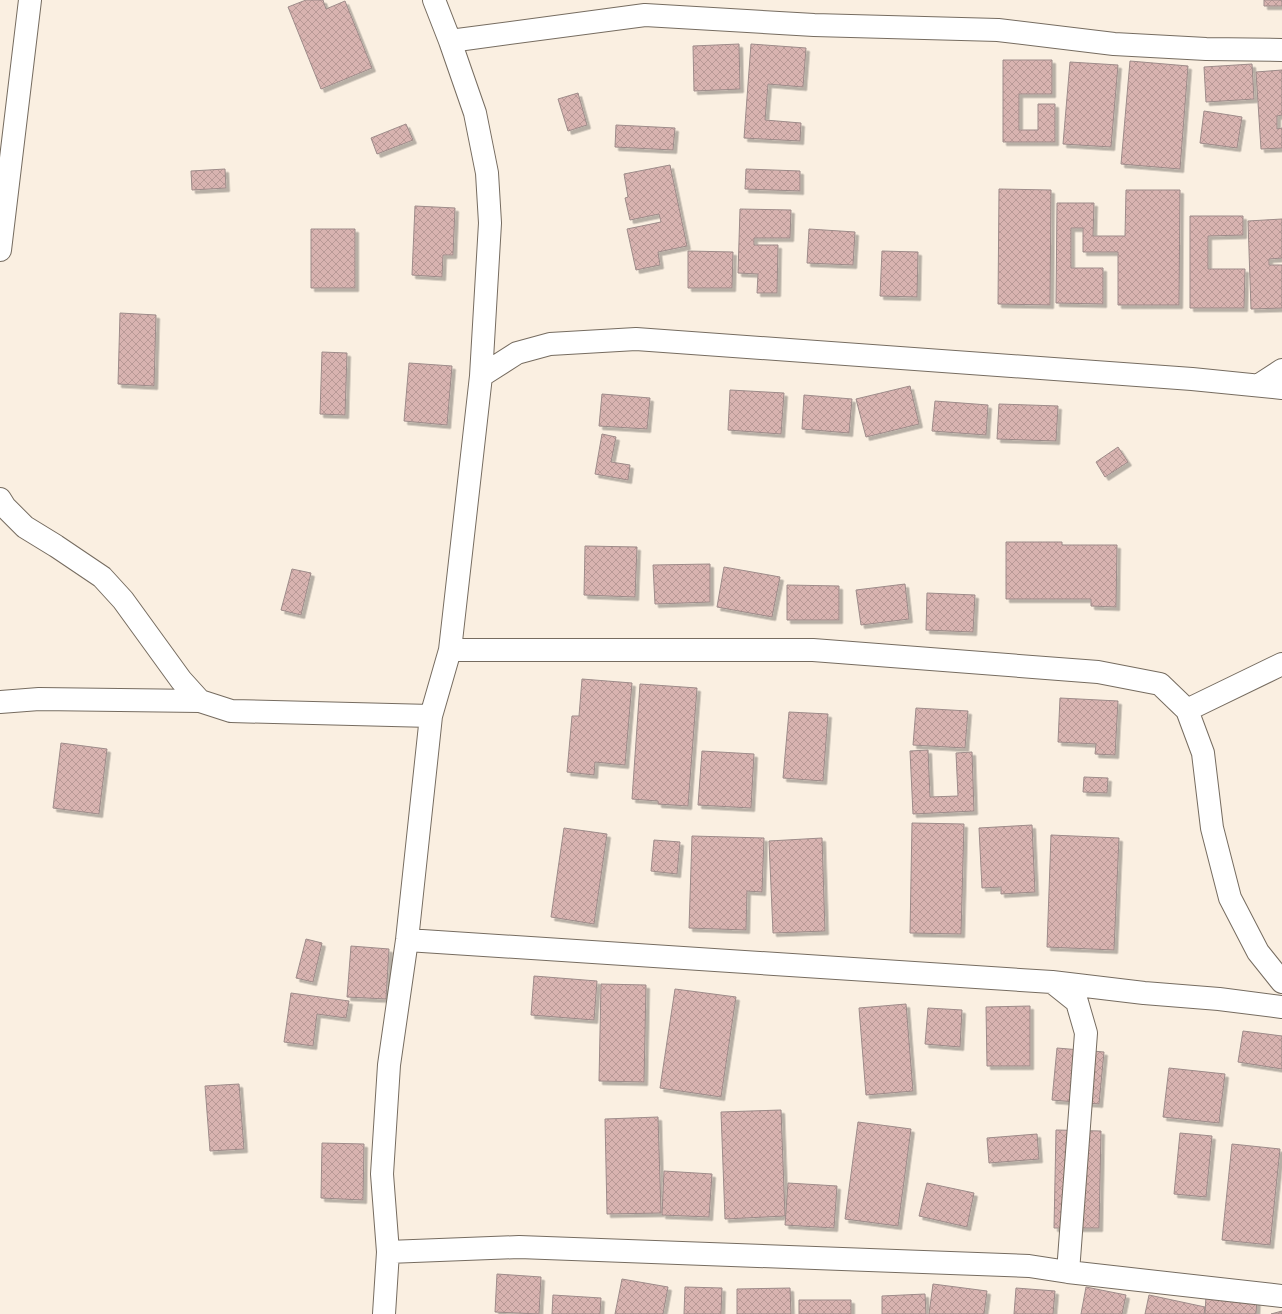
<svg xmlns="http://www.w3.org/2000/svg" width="1282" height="1314" font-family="Signika,sans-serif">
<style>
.building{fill:url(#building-cross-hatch);stroke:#9d8b89;filter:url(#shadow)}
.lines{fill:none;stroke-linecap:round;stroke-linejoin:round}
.minor-casing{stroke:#766c60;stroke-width:24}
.minor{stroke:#fff;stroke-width:22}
</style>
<defs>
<pattern id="building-cross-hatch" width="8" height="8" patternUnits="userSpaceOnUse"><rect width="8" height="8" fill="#d8b3b0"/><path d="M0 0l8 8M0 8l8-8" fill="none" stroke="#b89996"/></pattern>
<filter id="shadow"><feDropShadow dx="3.5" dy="3.5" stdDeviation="0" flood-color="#0004"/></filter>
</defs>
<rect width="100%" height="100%" fill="#faefe1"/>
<!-- building -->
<path class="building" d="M 306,0 L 323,0 L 326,9 L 345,1 L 372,68 L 321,89 L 288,7 Z
M 1264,0 L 1282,0 L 1282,6 L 1264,6 Z
M 739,44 L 740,89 L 694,91 L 693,46 Z
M 751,44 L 806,48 L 803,87 L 768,84 L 765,120 L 801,123 L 800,141 L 744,138 Z
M 1003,60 L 1052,60 L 1052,94 L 1019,94 L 1019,130 L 1038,130 L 1038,104 L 1055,104 L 1055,142 L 1003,142 Z
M 1130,61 L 1188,66 L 1180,169 L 1121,164 Z
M 1070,62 L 1118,65 L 1111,147 L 1063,144 Z
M 1252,64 L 1254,99 L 1206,102 L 1204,67 Z
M 1282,70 L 1282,115 L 1277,116 L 1277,129 L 1282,128 L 1282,148 L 1261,149 L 1256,72 Z
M 578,93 L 587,125 L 568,131 L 558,99 Z
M 1204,111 L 1242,117 L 1237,148 L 1200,143 Z
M 406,124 L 413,140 L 377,154 L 371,138 Z
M 616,125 L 675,128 L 673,150 L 615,147 Z
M 670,165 L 687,246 L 658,252 L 660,265 L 636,270 L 627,229 L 661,222 L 659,214 L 630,220 L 625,198 L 628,197 L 624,174 Z
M 225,169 L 226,188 L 192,190 L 191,171 Z
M 746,169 L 800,171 L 800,191 L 745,189 Z
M 999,189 L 1051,190 L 1050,305 L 998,304 Z
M 1126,190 L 1180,190 L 1179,305 L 1118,305 L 1118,252 L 1083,252 L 1083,228 L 1071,228 L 1071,268 L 1103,268 L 1103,304 L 1056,303 L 1057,203 L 1094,203 L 1093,236 L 1125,236 Z
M 415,206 L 455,208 L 453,255 L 443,255 L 442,277 L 412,275 Z
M 740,209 L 791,210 L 790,238 L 754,238 L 754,245 L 778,245 L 777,293 L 757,293 L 758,274 L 738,273 Z
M 1190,216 L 1243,216 L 1243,235 L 1208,236 L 1208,269 L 1245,269 L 1244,308 L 1190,308 Z
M 1282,219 L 1282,258 L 1269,259 L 1269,265 L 1282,265 L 1282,308 L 1251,309 L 1248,221 Z
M 311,229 L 355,229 L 355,288 L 311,288 Z
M 809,229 L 855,232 L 853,265 L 807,263 Z
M 688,251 L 733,252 L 732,288 L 688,288 Z
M 882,251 L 918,252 L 917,297 L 880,296 Z
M 120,313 L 156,315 L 154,386 L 118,384 Z
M 322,352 L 347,353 L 345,415 L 320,414 Z
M 409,363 L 452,366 L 447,425 L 404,421 Z
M 910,386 L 919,424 L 866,437 L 856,399 Z
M 730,390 L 784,393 L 781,434 L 728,430 Z
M 602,394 L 650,398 L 647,429 L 599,426 Z
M 804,395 L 852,399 L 849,433 L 802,429 Z
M 935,401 L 988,405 L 986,435 L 932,431 Z
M 999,404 L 1058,406 L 1056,441 L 997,439 Z
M 602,434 L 616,437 L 611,462 L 630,465 L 628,480 L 595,474 Z
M 1118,447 L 1128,462 L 1105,477 L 1096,462 Z
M 1006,542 L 1062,542 L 1062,545 L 1117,545 L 1116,607 L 1091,606 L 1091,599 L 1006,599 Z
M 585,546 L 637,547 L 635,597 L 584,595 Z
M 710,564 L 710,602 L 655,604 L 653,565 Z
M 724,567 L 780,577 L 772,617 L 717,607 Z
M 292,569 L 311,573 L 301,615 L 281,610 Z
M 905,584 L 909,619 L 861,625 L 856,590 Z
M 787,585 L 839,586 L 839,620 L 787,620 Z
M 927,593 L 975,595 L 973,632 L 926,630 Z
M 582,679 L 632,683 L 625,765 L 595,762 L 594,775 L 567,772 L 572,716 L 579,716 Z
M 640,684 L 697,688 L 688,806 L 658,804 L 658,801 L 632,799 Z
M 1060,698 L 1118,701 L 1115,755 L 1095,754 L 1096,744 L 1058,742 Z
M 916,708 L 968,711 L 965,748 L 913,745 Z
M 789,712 L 828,714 L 823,781 L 783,778 Z
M 61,743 L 107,749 L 99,814 L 53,808 Z
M 928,750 L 930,797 L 958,796 L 956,753 L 972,752 L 974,811 L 913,814 L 910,751 Z
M 702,751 L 754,754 L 751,808 L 698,805 Z
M 1084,777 L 1108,778 L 1107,793 L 1083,792 Z
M 912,823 L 964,824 L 961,934 L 910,933 Z
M 1032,825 L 1035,892 L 1001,894 L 1001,887 L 982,888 L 979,828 Z
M 564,828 L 607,834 L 594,924 L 551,917 Z
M 1051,835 L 1119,838 L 1114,950 L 1047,947 Z
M 692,836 L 764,838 L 762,892 L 747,891 L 746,930 L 689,928 Z
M 822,838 L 825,931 L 773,933 L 769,841 Z
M 654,840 L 680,842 L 677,874 L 651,871 Z
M 306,939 L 322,943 L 313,982 L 296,978 Z
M 351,946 L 389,949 L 386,999 L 347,997 Z
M 534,976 L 597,981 L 594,1020 L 531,1015 Z
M 601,984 L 646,985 L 644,1082 L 599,1081 Z
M 675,989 L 736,997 L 721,1097 L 660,1088 Z
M 291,993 L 349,1001 L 346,1018 L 317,1014 L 313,1046 L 284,1042 Z
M 906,1004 L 913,1091 L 866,1095 L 859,1008 Z
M 1030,1006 L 1030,1066 L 987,1066 L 986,1007 Z
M 928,1008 L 962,1010 L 960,1047 L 925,1044 Z
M 1243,1031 L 1282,1036 L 1282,1069 L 1238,1062 Z
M 1057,1048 L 1104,1052 L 1099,1104 L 1052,1100 Z
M 1169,1068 L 1225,1074 L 1219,1123 L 1163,1117 Z
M 239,1084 L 244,1149 L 210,1151 L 205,1086 Z
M 781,1110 L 785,1216 L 725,1219 L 721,1112 Z
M 658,1117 L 661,1213 L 607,1214 L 605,1119 Z
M 858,1122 L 911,1129 L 898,1226 L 845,1219 Z
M 1056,1130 L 1101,1131 L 1099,1228 L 1054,1228 Z
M 1180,1133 L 1212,1136 L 1206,1197 L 1174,1194 Z
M 1037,1134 L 1039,1159 L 989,1163 L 987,1138 Z
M 322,1143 L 364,1144 L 363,1200 L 321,1198 Z
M 1232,1144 L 1280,1149 L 1270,1245 L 1222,1240 Z
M 664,1171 L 712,1174 L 709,1217 L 662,1215 Z
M 788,1183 L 837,1186 L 834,1228 L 785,1225 Z
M 927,1183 L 974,1193 L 967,1227 L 919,1216 Z
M 497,1274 L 541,1277 L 539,1314 L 495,1312 Z
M 622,1279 L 668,1287 L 663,1314 L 615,1314 Z
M 933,1284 L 987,1291 L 984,1314 L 929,1314 Z
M 685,1287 L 722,1288 L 721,1314 L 684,1314 Z
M 1086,1287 L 1126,1295 L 1122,1314 L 1081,1314 Z
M 790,1288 L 791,1314 L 737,1314 L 737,1289 Z
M 1016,1288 L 1055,1291 L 1053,1314 L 1014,1314 Z
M 925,1294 L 926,1314 L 882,1314 L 882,1296 Z
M 553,1295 L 601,1298 L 600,1314 L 552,1314 Z
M 1149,1295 L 1205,1307 L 1204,1314 L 1145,1314 Z
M 1206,1296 L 1257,1299 L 1256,1314 L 1205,1314 Z
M 799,1300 L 851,1300 L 851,1314 L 799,1314 Z
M 1282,1311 L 1282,1314 L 1271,1314 Z"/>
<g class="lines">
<!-- minor casing -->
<g class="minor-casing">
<path id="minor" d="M 450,41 L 645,15 L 814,25 L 998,30 L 1114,44 L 1206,49 L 1282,50
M 0,250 L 30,0
M 481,376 L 517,353 L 550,344 L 636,339 L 1192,379 L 1282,388
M 1259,385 L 1282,370
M 0,499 L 5,507 L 25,527 L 56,546 L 102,577 L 123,600 L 181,680 L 200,701 L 231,711 L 431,716
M 450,650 L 813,650 L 1098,672 L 1160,684 L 1187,710 L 1203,753 L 1212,828 L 1230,898 L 1258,952 L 1282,982
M 0,702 L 39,699 L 200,701
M 1187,710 L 1282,664
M 407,940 L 1052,982 L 1077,1002 L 1086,1033 L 1068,1272
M 1052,982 L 1144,993 L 1219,999 L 1282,1007
M 388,1252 L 519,1247 L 1029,1266 L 1068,1272 L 1282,1296
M 384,1314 L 388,1252 L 382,1174 L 389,1065 L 407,940 L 431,716 L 450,650 L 481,376 L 490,223 L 487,173 L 475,113 L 450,41 L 434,0"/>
</g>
<!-- minor -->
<use href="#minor" class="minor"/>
</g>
</svg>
